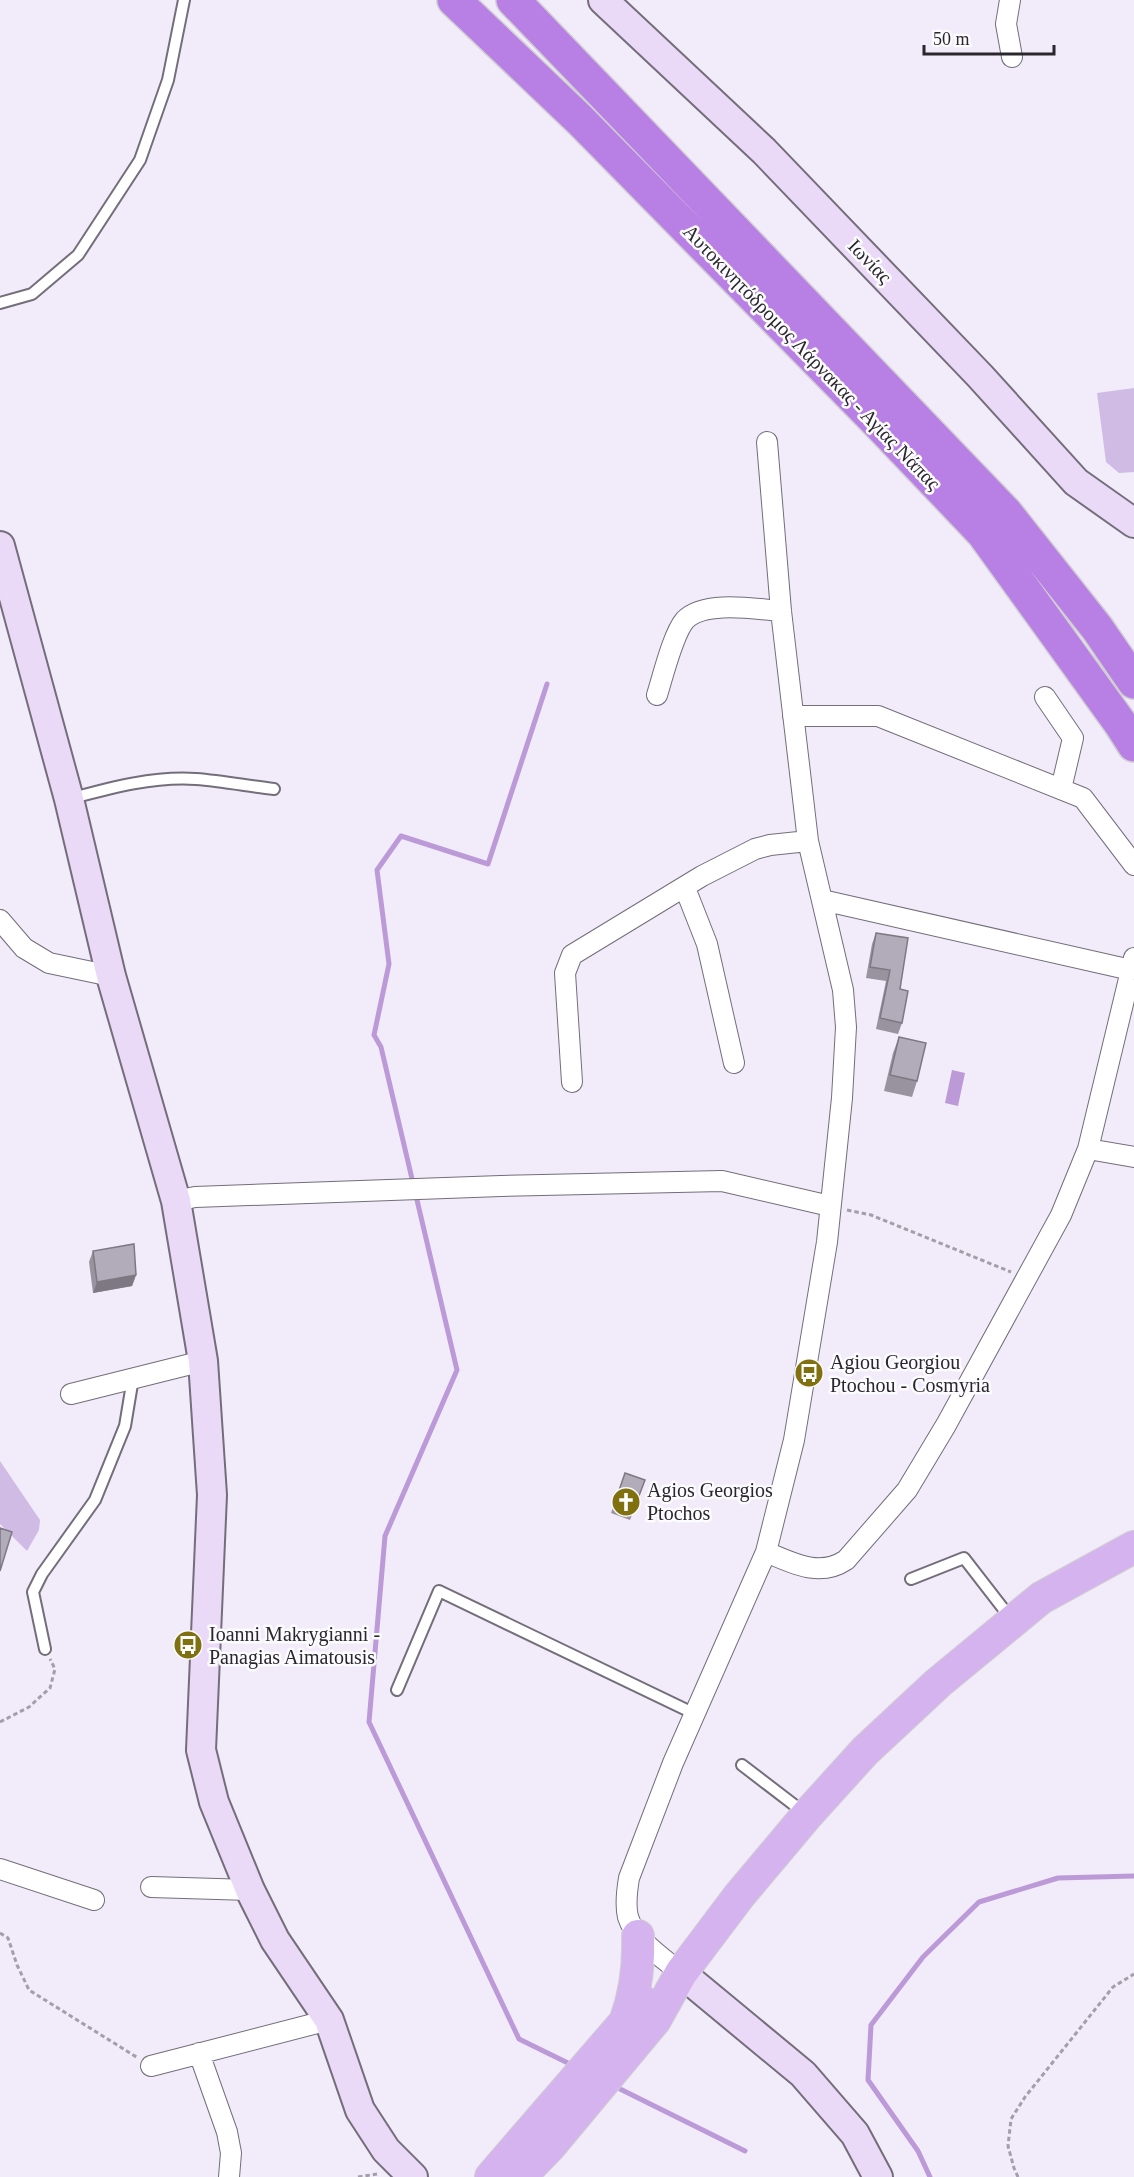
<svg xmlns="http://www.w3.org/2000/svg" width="1134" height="2177" font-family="Georgia,serif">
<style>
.green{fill:#d0bbe4}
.water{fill:#bb9ad7}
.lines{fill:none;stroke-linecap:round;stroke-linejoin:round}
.stream{stroke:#bb9ad7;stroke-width:5}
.service-casing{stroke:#746d7a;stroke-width:14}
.minor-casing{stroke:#746d7a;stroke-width:22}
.secondary-casing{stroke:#746d7a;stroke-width:32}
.primary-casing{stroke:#d0cfd1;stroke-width:34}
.motorway-casing{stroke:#d0cfd1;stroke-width:36}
.path{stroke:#a49ea9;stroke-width:3;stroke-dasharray:4.5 3;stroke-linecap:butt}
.service{stroke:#fff;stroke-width:10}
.minor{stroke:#fff;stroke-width:20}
.secondary{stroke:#ead9f7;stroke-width:28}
.primary{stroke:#d4b3ef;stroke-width:32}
.motorway{stroke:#b880e4;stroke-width:33}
.wall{fill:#99939f}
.shaded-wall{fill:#7d7882}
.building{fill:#b2abb9;stroke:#7d7882;stroke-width:1.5}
.labels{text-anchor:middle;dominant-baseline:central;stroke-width:5;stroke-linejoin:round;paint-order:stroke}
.street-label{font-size:20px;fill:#2a272c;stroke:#fcfbfe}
.poi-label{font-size:20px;fill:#2a272c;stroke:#fcfbfe;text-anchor:start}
</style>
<rect width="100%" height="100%" fill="#f2ebfa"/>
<!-- green -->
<path class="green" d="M 1134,388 L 1134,472 L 1119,473 L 1106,462 L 1097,393 Z
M 0,1461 L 40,1520 L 39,1530 L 27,1551 L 0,1524 Z"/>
<!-- water -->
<path class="water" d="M 952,1070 L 965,1073 L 958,1106 L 945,1103 Z"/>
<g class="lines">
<!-- stream -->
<path class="stream" d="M 547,684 L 488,864 L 401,836 L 377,870 L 389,964 L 374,1035 L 381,1047 L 457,1370 L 385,1536 L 369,1722 L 519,2039 L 574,2066
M 612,2085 L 745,2151
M 930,2177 L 918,2151 L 868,2080 L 871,2025 L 923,1957 L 979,1902 L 1058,1878 L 1134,1876"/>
<!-- service casing -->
<g class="service-casing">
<path id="service" d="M 0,303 L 32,294 L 78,255 L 140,160 L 168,80 L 184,0
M 69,799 C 110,788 153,776 196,779 C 222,781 248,786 274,789
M 911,1579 L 964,1558 L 1012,1620
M 45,1649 L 33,1592 L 42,1574 L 95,1500 L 125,1426 L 133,1378
M 397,1690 L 439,1591 L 695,1714
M 742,1765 L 806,1814"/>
</g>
<!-- minor casing -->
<g class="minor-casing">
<path id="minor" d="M 1010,0 L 1006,24 L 1012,57
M 657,695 C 663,676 673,634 685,620 C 704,600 756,609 781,611
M 1045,697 L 1073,738 L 1061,789
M 793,716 L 878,716 L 1083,798 L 1134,865
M 685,888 L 707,944 L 734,1063
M 822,900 L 1131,970
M 0,920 L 24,948 L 49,963 L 111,976
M 572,1082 L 565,973 L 572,955 L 702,876 L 755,849 L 770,845 L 808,841
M 1088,1149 L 1134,1157
M 176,1201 L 195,1197 L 501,1186 L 722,1181 L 830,1206
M 71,1394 L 203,1361
M 766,1552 C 793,1563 819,1578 846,1560 L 907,1490 L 946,1425 L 1061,1215 L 1088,1149 L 1134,958
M 0,1869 L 94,1900
M 151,1887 L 250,1890
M 681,1973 C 663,1958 635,1940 628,1917 C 625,1905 627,1890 629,1878 L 673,1763 L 766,1552 L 794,1440 L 827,1242 L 842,1098 L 846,1027 L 843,990 L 808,841 L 781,611 L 767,442
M 199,2053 L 227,2132 L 231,2153 L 229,2177
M 151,2066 L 329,2020"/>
</g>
<!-- secondary casing -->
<g class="secondary-casing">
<path id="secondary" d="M 603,0 L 764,151 L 980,376 L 1076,482 L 1134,523
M 0,546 L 69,799 L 111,976 L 176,1201 L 203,1361 L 212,1495 L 201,1750 L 214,1802 L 250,1890 L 275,1940 L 329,2020 L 360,2110 L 386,2150 L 413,2177
M 681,1973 L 803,2074 L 855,2134 L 878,2177"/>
</g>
<!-- primary casing -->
<g class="primary-casing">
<path id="primary" d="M 625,2022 C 636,1993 639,1966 638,1936
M 491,2177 L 625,2022 L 645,2003
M 520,2177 L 550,2146 L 655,2020 L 681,1973 L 739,1896 L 807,1815 L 865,1751 L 938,1683 L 1041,1598 L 1134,1547"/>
</g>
<!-- motorway casing -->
<g class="motorway-casing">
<path id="motorway" d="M 454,0 L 580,120 L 879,424 L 983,533 L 1120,723 L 1134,745
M 513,0 L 1006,513 L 1097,628 L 1134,682"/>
</g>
<!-- path -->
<path class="path" d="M 847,1210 L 871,1215 L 1011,1272
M 0,1722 L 29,1707 L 50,1688 L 55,1669 L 50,1659
M 0,1933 L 8,1938 L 17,1965 L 29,1990 L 138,2058
M 358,2177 L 377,2174
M 1018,2177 L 1014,2168 L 1008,2146 L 1011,2119 L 1025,2097 L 1113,1987 L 1134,1974"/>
<!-- service -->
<use href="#service" class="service"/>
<!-- minor -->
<use href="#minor" class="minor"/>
<!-- secondary -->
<use href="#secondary" class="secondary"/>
<!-- primary -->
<use href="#primary" class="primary"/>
<!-- motorway -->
<use href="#motorway" class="motorway"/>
</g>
<!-- wall -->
<path class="wall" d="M 876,933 L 900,989 L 902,1023 L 898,1034 L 876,1029 L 886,981 L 866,978 L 872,944 Z
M 899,1037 L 917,1081 L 912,1097 L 884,1091 L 893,1053 Z
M 93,1251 L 136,1275 L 132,1286 L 93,1293 L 89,1262 Z
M 625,1473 L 645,1480 L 630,1520 L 611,1513 Z"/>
<!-- shaded-wall -->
<path class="shaded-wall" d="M 136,1275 L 132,1286 L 93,1293 L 97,1282 Z"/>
<!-- building -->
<path class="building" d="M 876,933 L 908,938 L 900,989 L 908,991 L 902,1023 L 880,1018 L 890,970 L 870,967 Z
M 899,1037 L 926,1043 L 917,1081 L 890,1075 Z
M 134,1244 L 136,1275 L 97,1282 L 93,1251 Z
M 625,1473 L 645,1480 L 634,1509 L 615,1502 Z
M 0,1528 L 12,1532 L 0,1571 Z"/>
<!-- icons -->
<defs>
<g id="bus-disc" transform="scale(1.5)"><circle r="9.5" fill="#807010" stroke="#fcfbfe"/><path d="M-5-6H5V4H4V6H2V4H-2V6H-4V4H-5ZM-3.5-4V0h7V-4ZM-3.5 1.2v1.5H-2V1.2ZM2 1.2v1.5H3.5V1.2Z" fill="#fff"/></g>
<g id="church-disc" transform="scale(1.5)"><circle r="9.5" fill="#807010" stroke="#fcfbfe"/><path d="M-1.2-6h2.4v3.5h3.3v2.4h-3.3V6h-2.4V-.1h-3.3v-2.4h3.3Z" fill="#fff"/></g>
</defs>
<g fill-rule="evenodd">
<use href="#bus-disc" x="809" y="1373"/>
<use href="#church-disc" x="626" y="1502"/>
<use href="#bus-disc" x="188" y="1645"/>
</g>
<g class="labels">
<!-- street labels -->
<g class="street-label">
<text transform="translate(870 261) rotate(46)">Ιωνίας</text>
<text transform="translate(812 357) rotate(46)">Αυτοκινητόδρομος Λάρνακας - Αγίας Νάπας</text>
</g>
<!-- poi labels -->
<g class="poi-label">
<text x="830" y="1362">Agiou Georgiou<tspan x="830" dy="23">Ptochou - Cosmyria</tspan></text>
<text x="647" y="1490">Agios Georgios<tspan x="647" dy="23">Ptochos</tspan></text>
<text x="209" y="1634">Ioanni Makrygianni -<tspan x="209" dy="23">Panagias Aimatousis</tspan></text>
</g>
</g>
<!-- scale -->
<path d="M924 45v9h130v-9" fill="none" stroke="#2a272c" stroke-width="3"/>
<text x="933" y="45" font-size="18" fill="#2a272c" stroke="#fcfbfe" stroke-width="4.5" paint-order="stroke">50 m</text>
</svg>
